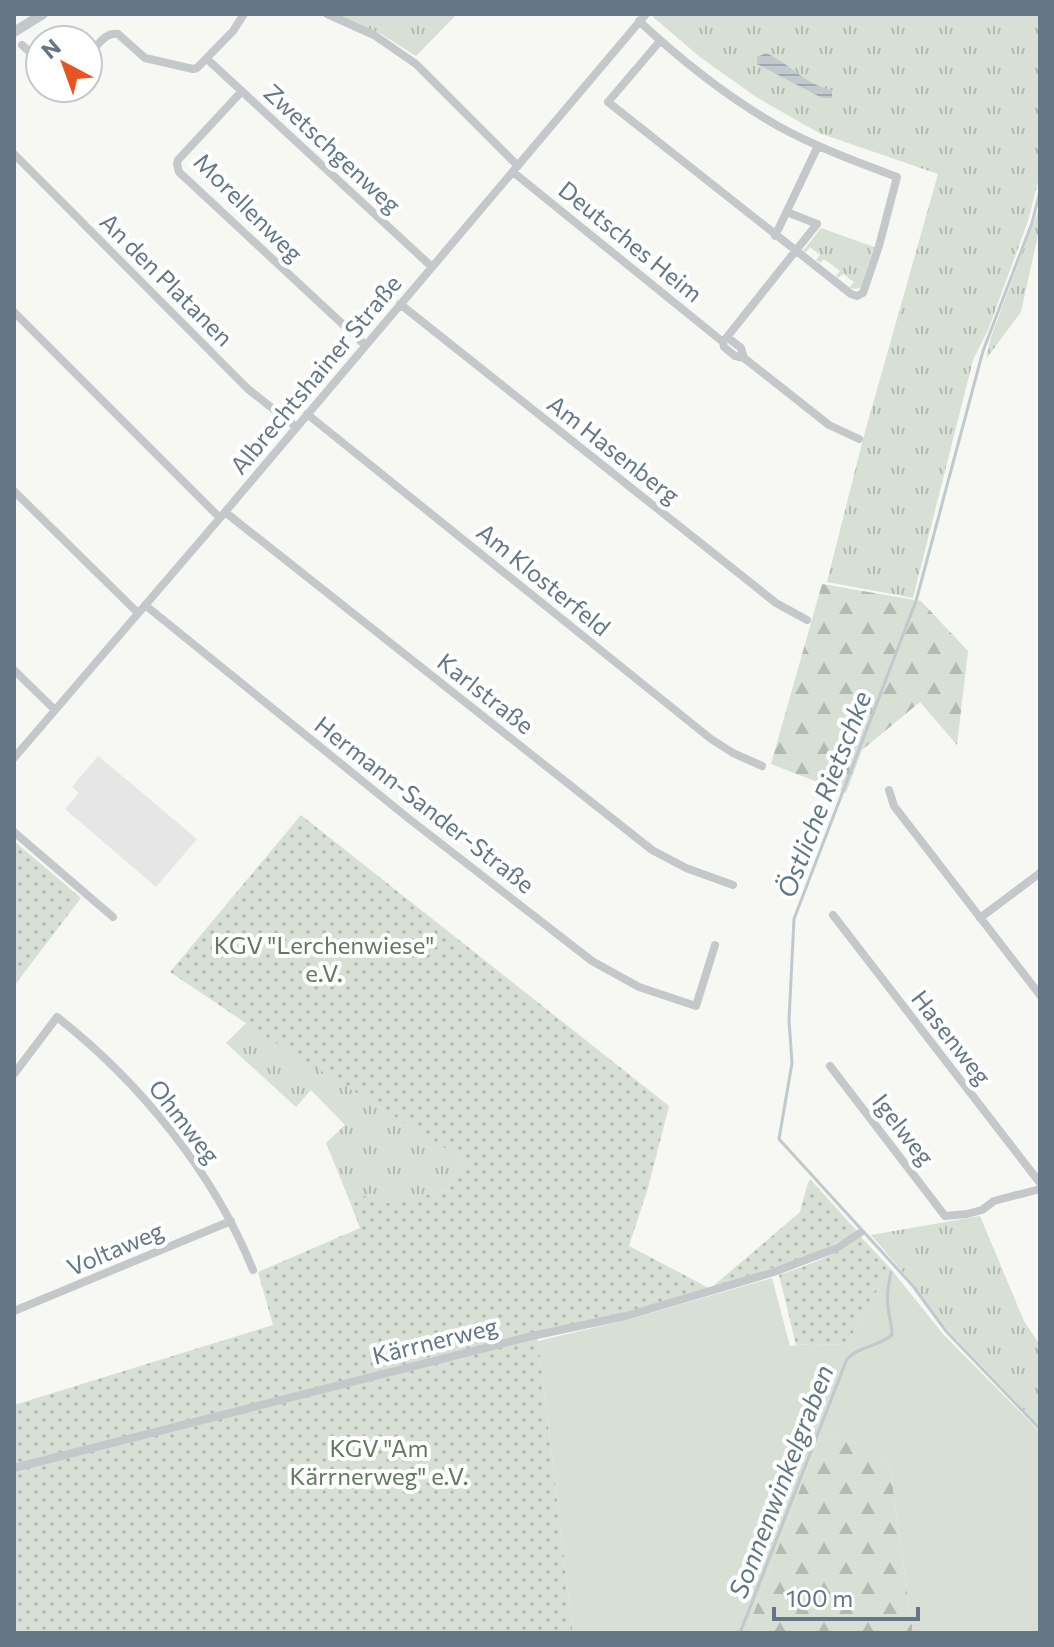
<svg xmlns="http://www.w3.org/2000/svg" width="1054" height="1647" font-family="Commissioner,sans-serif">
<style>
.built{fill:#e5e6e5}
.grass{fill:url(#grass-tufts)}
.forest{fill:url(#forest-firs)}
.park{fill:#d8dfd5}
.garden{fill:url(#garden-dots)}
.water{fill:url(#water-rules)}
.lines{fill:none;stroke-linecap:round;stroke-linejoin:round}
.stream{stroke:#bfc9ce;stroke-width:3}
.minor{stroke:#c4c8cb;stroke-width:8}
.tertiary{stroke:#c4c8cb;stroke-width:10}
.labels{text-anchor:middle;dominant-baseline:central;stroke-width:8;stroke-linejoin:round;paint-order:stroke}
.street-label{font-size:24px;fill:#657786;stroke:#fff}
.park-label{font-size:24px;fill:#657860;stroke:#fff}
.water-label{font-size:26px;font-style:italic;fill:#617882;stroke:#fff}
</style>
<defs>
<pattern id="grass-tufts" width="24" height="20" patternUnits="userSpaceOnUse" patternTransform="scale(2)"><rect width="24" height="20" fill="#d8dfd5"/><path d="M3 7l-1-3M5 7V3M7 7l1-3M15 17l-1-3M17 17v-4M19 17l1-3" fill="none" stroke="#b3bab2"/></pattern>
<pattern id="forest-firs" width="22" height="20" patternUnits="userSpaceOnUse" patternTransform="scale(2)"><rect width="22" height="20" fill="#d8dfd5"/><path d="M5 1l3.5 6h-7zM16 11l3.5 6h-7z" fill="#b3bab2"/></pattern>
<pattern id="garden-dots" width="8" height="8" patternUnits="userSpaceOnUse" patternTransform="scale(2)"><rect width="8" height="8" fill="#d8dfd5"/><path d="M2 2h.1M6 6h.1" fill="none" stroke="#b3bab2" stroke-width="1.8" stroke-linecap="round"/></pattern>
<pattern id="water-rules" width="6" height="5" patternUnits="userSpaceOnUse" patternTransform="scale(2)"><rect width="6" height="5" fill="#bfc9ce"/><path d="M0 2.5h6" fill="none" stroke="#9fa8ad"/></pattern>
</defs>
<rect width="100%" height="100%" fill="#f7f7f4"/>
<!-- built -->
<path class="built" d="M 98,756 L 197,839 L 156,887 L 65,809 L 79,793 L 72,787 Z"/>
<!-- grass -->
<path class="grass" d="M 335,14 L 457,14 L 416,56 L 381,34 Z
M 656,14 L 1040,14 L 1040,174 L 1028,221 L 988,330 L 973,360 L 913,598 L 827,582 L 863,439 L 938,174 L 819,133 L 756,97 L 700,57 L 653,17 Z
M 1038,211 L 1040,212 L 1040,226 L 1021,312 L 986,359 L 991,337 Z
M 821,228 L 874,247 L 861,287 L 857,289 L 849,288 L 854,282 L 843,274 L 838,278 L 836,276 L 840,271 L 824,259 L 820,263 L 816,260 L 820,255 L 810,247 L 805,253 L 803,251 Z
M 246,1023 L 466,1161 L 446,1191 L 378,1206 L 372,1193 L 350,1202 L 326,1143 L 345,1125 L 311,1090 L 296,1107 L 226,1043 Z
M 980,1216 L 1024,1321 L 1040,1345 L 1040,1427 L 946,1328 L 914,1285 L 871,1235 Z"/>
<!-- forest -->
<path class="forest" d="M 822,584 L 921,601 L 968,651 L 957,745 L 920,702 L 862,750 L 846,793 L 771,764 Z
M 821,1433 L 878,1449 L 885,1456 L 890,1466 L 913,1633 L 746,1633 Z"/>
<!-- park -->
<path class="park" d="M 890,1268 L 943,1334 L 1040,1432 L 1040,1633 L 913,1633 L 890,1466 L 885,1456 L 877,1449 L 821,1433 L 746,1633 L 573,1633 L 538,1341 L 627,1320 L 772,1278 L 790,1346 L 812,1344 L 846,1345 Z"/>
<!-- garden -->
<path class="garden" d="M 301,815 L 669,1106 L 648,1188 L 629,1246 L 709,1288 L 623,1313 L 535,1333 L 538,1341 L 573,1633 L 14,1633 L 14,1405 L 273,1325 L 258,1272 L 360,1228 L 350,1202 L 372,1193 L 378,1205 L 446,1191 L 466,1161 L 268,1038 L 170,972 Z
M 14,841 L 81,898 L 14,986 Z
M 811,1180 L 857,1231 C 814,1259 761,1271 712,1287 L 800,1212 L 808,1182 Z
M 861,1237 L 890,1268 L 846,1345 L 812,1344 L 796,1345 L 779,1275 C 807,1265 836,1256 861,1237 Z"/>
<!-- water -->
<path class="water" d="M 766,53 C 789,63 805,85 832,90 L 832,98 L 822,98 L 757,64 L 757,57 Z"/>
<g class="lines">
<!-- stream -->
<path class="stream" d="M 1040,191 L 1032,223 L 983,351 L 916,601 L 794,919 L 789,1020 L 792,1063 L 779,1139 L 913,1286 L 946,1331 L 1040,1429
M 740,1633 L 847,1359 C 859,1346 878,1347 892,1335 C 892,1325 889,1317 888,1307 C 886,1295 889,1283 891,1272"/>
<!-- minor -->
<path class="minor" d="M 327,14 L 374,35 L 416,64 L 518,166
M 639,21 C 682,61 727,97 778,126 C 816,147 857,162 897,177 L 879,246 L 863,293 L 857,296 L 851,294 L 608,102 L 660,41
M 22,45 L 40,61
M 88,56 C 96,47 106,31 118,34 L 145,58 L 193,69 L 197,68 L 233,31 L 244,14
M 207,59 L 432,267
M 242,91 L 178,160 L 177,164 L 179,172 L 365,345
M 14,154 L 248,389 L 296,427
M 513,172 L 723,342 L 724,347 L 735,356 L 744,358 L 829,425 L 859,439
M 775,236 L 818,146
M 400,304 L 776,603 L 807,620
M 14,312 L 220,518
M 727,337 L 741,348 L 744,358
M 723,342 L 817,224 L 787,212
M 307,414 L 711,739 L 733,753 L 762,766
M 14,491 L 138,613
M 225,512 L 652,850 L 686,868 L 733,885
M 145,605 L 408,818 L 592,961 L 639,987 L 696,1006 L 715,945
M 14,670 L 55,710
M 14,758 L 220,518 L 646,14
M 889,790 L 894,806 L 1040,995
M 14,832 L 113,917
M 833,915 L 1040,1183
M 980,918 L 1040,873
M 830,1066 L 945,1216 L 967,1214 L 982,1210 L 994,1201 L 1040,1189
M 14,1074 L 57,1017 C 139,1081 214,1173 253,1270
M 14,1311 L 231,1221
M 14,1468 L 532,1336 L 626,1316 L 774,1272 L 837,1248 L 860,1233"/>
<!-- tertiary -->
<path class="tertiary" d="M 14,32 L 43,14"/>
</g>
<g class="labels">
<!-- street labels -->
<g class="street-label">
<text transform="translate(333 148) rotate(43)">Zwetschgenweg</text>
<text transform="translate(249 207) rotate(45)">Morellenweg</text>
<text transform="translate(631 241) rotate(39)">Deutsches Heim</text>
<text transform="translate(167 279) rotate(45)">An den Platanen</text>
<text transform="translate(315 374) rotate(-50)">Albrechtshainer Straße</text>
<text transform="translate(614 449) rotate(38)">Am Hasenberg</text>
<text transform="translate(544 579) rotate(39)">Am Klosterfeld</text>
<text transform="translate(486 693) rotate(38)">Karlstraße</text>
<text transform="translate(425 804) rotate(38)">Hermann-Sander-Straße</text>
<text transform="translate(952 1037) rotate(52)">Hasenweg</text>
<text transform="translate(185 1121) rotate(52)">Ohmweg</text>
<text transform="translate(904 1129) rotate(52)">Igelweg</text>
<text transform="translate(115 1248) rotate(-23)">Voltaweg</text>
<text transform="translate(435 1340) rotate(-14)">Kärrnerweg</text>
</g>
<!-- park labels -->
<g class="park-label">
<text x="324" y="944">KGV "Lerchenwiese"<tspan x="324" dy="28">e.V.</tspan></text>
<text x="379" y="1447">KGV "Am<tspan x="379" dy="28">Kärrnerweg" e.V.</tspan></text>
</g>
<!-- water labels -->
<g class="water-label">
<text transform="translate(823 794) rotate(-69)">Östliche Rietschke</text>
<text transform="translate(780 1481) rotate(-69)">Sonnenwinkelgraben</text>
</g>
</g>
<!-- border -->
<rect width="1054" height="1647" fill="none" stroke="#657786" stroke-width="32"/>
<!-- north arrow -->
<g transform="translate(64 64) rotate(319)"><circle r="38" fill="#ffffff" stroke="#c1c9cf" stroke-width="2"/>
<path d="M0-6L14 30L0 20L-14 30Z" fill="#e85522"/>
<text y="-12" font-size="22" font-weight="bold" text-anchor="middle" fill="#657786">N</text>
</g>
<!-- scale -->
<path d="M774 1607v12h144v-12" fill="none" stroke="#657786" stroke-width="4"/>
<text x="786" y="1607" font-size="24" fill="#657786" stroke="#ffffff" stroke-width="6" paint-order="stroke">100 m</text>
</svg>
